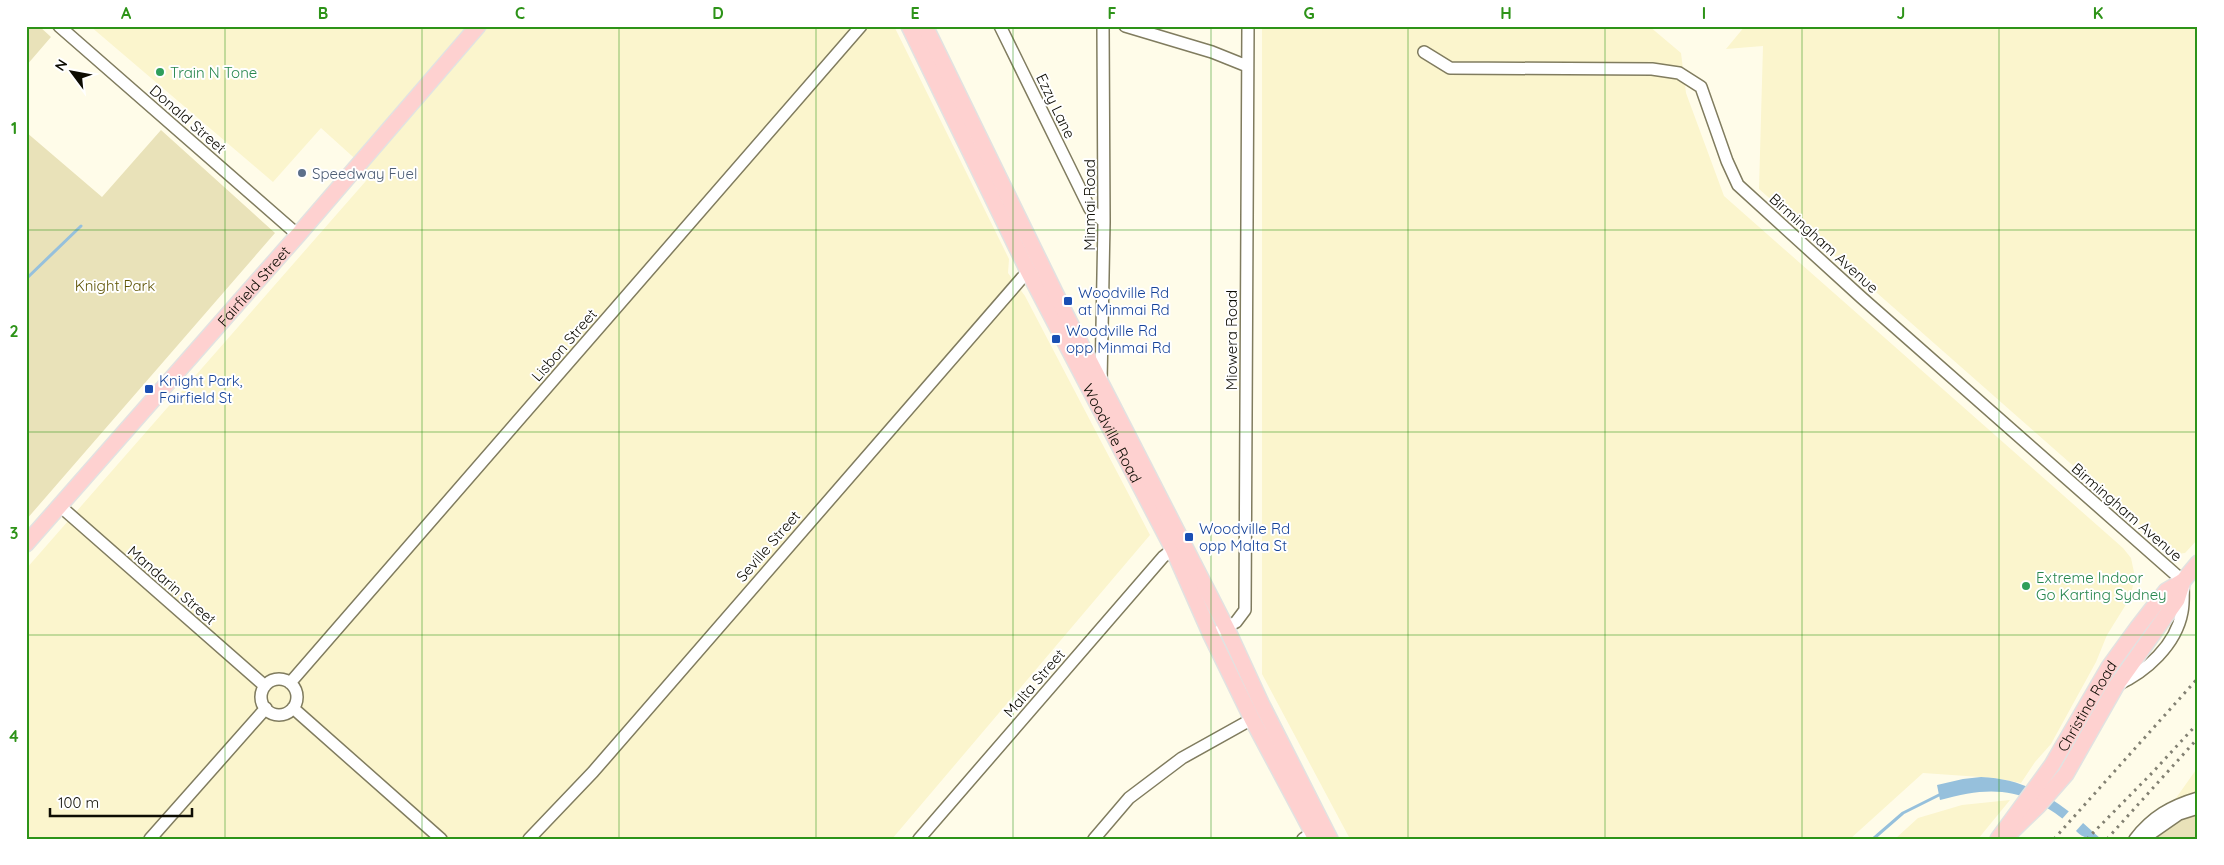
<svg xmlns="http://www.w3.org/2000/svg" width="2224" height="865" font-family="Quicksand,sans-serif">
<style>
.built{fill:#fbf5cd}
.green{fill:#e9e2b9}
.water{fill:#96c0dc}
.pier{fill:#fffce9}
.lines{fill:none;stroke-linecap:round;stroke-linejoin:round}
.stream{stroke:#96c0dc;stroke-width:3}
.minor-casing{stroke:#807c5f;stroke-width:14}
.major-casing{stroke:#e2e2e1;stroke-width:18}
.minor{stroke:#fff;stroke-width:11}
.major{stroke:#fed1d0;stroke-width:15}
.rail{stroke:#828072;stroke-width:3;stroke-dasharray:2.5 5;stroke-linecap:butt}
.grid{fill:none;stroke:#2d9318;stroke-width:1;stroke-opacity:0.55}
.leisure-dot{fill:#2e9e5b;stroke:#fff;stroke-width:2}
.service-dot{fill:#5c6f8a;stroke:#fff;stroke-width:2}
.transit-dot{fill:#1a4fb4;stroke:#fff;stroke-width:2}
.labels{text-anchor:middle;dominant-baseline:central;stroke-width:4;stroke-linejoin:round;paint-order:stroke}
.leisure-label{font-size:15px;fill:#27864d;stroke:#fff;text-anchor:start}
.street-label{font-size:15px;fill:#0d0c03;stroke:#fff}
.service-label{font-size:15px;fill:#4e5e75;stroke:#fff;text-anchor:start}
.park-label{font-size:15px;fill:#5f5405;stroke:#fff}
.transit-label{font-size:15px;fill:#164399;stroke:#fff;text-anchor:start}
.neatline{fill:none;stroke:#2d9318;stroke-width:2}
.grid-label{font-size:16px;text-anchor:middle;font-weight:bold;fill:#2d9318}
</style>
<rect width="100%" height="100%" fill="#fffce9"/>
<!-- built -->
<path class="built" d="M 90,26 L 894,26 L 1009,259 L 1008,273 L 1025,296 L 1150,535 L 892,839 L 26,839 L 26,569 L 372,174 L 321,128 L 273,182 Z
M 1262,26 L 1649,26 L 1681,53 L 1686,93 L 1724,196 L 2123,548 L 2131,558 L 2135,577 L 2130,598 L 2107,635 L 2096,662 L 2051,744 L 2035,762 L 2021,783 L 1995,778 L 1923,773 L 1850,839 L 1350,839 L 1262,674 Z
M 1745,26 L 2198,26 L 2198,539 L 2185,553 L 2177,554 L 2154,537 L 1759,189 L 1763,46 L 1726,49 Z
M 2198,767 L 2198,839 L 2147,839 Z
M 2010,800 L 1978,839 L 1895,839 L 1918,818 L 1962,805 Z"/>
<!-- green -->
<path class="green" d="M 26,26 L 39,26 L 51,37 L 26,66 Z
M 161,130 L 275,233 L 26,520 L 26,132 L 102,197 Z
M 2198,812 L 2198,839 L 2151,839 L 2169,824 Z"/>
<!-- water -->
<path class="water" d="M 1981,777 C 2033,779 2065,806 2101,839 C 2077,839 2081,833 2063,819 C 2021,787 1990,786 1940,800 L 1937,785 L 1963,779 Z"/>
<!-- pier -->
<path class="pier" d="M 2070,810 L 2084,822 L 2075,832 L 2062,819 Z"/>
<g class="lines">
<!-- stream -->
<path class="stream" d="M 26,279 L 81,226
M 1873,839 L 1903,813 L 1943,793"/>
<!-- minor casing -->
<g class="minor-casing">
<path id="minor" d="M 59,26 L 298,235
M 1000,26 L 1090,209 L 1104,222
M 1125,26 L 1212,52 L 1247,66
M 1424,52 L 1450,68 L 1652,69 L 1679,73 L 1701,87 L 1727,161 L 1738,185 L 1862,298 L 2183,581 C 2183,591 2184,602 2182,612 C 2176,645 2146,672 2117,685
M 1101,382 L 1104,222 L 1103,26
M 60,506 L 265,686
M 1219,631 L 1236,622 L 1245,610 L 1248,26
M261 697a18 18 0 1 1 36 0a18 18 0 1 1-36 0Z
M 290,683 L 861,26
M 293,708 L 441,839
M 150,839 L 266,708
M 529,839 L 593,772 L 1028,271
M 919,839 L 1163,557 L 1173,549
M 1094,839 L 1129,798 L 1182,758 L 1252,719
M 1303,839 L 1319,828
M 2135,839 C 2152,817 2171,806 2198,798
M 2143,839 L 2179,814 L 2198,808"/>
</g>
<!-- major casing -->
<g class="major-casing">
<g id="major">
<path id="s1" d="M 909,26 L 1028,271 L 1173,549 L 1211,635 L 1252,719 L 1316,839"/>
<path d="M 925,26 L 1067,317 L 1227,629 L 1261,703 L 1330,839"/>
<path id="s2" d="M 26,544 L 298,235 L 478,26"/>
<path d="M 2010,833 L 2038,806 L 2066,774 L 2116,686 L 2177,600 L 2183,581"/>
<path id="s3" d="M 1998,839 L 2052,765 L 2109,667 L 2138,627 L 2166,591 L 2183,581 L 2198,563"/>
</g>
</g>
<!-- minor -->
<use href="#minor" class="minor"/>
<!-- major -->
<use href="#major" class="major"/>
<!-- rail -->
<path class="rail" d="M 2054,839 L 2198,678
M 2087,839 L 2152,773 L 2198,723
M 2107,839 L 2198,738"/>
</g>
<!-- grid -->
<path class="grid" d="M 225,26 L 225,839M 422,26 L 422,839M 619,26 L 619,839M 816,26 L 816,839M 1013,26 L 1013,839M 1211,26 L 1211,839M 1408,26 L 1408,839M 1605,26 L 1605,839M 1802,26 L 1802,839M 1999,26 L 1999,839M 26,230 L 2198,230M 26,432 L 2198,432M 26,635 L 2198,635"/>
<!-- markers -->
<g class="leisure-dot">
<circle cx="160" cy="72" r="5"/>
<circle cx="2026" cy="586" r="5"/>
</g>
<circle class="service-dot" cx="302" cy="173" r="5"/>
<g class="transit-dot">
<rect x="1063" y="296" width="10" height="10" rx="2.5"/>
<rect x="1051" y="334" width="10" height="10" rx="2.5"/>
<rect x="144" y="384" width="10" height="10" rx="2.5"/>
<rect x="1184" y="532" width="10" height="10" rx="2.5"/>
</g>
<g class="labels">
<!-- leisure labels -->
<g class="leisure-label">
<text x="170" y="72">Train N Tone</text>
<text x="2036" y="577">Extreme Indoor<tspan x="2036" dy="17">Go Karting Sydney</tspan></text>
</g>
<!-- street labels -->
<g class="street-label">
<text transform="translate(1056 106) rotate(64)">Ezzy Lane</text>
<text transform="translate(188 119) rotate(41)">Donald Street</text>
<text transform="translate(1089 205) rotate(-90)">Minmai Road</text>
<text transform="translate(1824 243) rotate(42)">Birmingham Avenue</text>
<text stroke="none"><textPath href="#s2" startOffset="344">Fairfield Street</textPath></text>
<text transform="translate(1231 340) rotate(-90)">Miowera Road</text>
<text transform="translate(564 345) rotate(-49)">Lisbon Street</text>
<text stroke="none"><textPath href="#s1" startOffset="455">Woodville Road</textPath></text>
<text transform="translate(2127 512) rotate(41)">Birmingham Avenue</text>
<text transform="translate(768 546) rotate(-49)">Seville Street</text>
<text transform="translate(172 585) rotate(41)">Mandarin Street</text>
<text transform="translate(1034 683) rotate(-49)">Malta Street</text>
<text stroke="none"><textPath href="#s3" startOffset="160">Christina Road</textPath></text>
</g>
<!-- service labels -->
<g class="service-label">
<text x="312" y="173">Speedway Fuel</text>
</g>
<!-- park labels -->
<g class="park-label">
<text x="115" y="285">Knight Park</text>
</g>
<!-- transit labels -->
<g class="transit-label">
<text x="1078" y="292">Woodville Rd<tspan x="1078" dy="17">at Minmai Rd</tspan></text>
<text x="1066" y="330">Woodville Rd<tspan x="1066" dy="17">opp Minmai Rd</tspan></text>
<text x="159" y="380">Knight Park,<tspan x="159" dy="17">Fairfield St</tspan></text>
<text x="1199" y="528">Woodville Rd<tspan x="1199" dy="17">opp Malta St</tspan></text>
</g>
</g>
<!-- border -->
<rect width="2224" height="865" fill="none" stroke="#ffffff" stroke-width="55"/>
<!-- north arrow -->
<g transform="translate(72 72) rotate(302)" stroke="#ffffff" stroke-width="4" paint-order="stroke">
<path d="M0-4L9 19L0 12L-9 19Z" fill="#0d0c03"/>
<text y="-8" font-size="14" font-weight="bold" text-anchor="middle" fill="#0d0c03">N</text>
</g>
<!-- scale -->
<path d="M50 808v8h142v-8" fill="none" stroke="#0d0c03" stroke-width="2.5"/>
<text x="58" y="808" font-size="15" fill="#0d0c03" stroke="#ffffff" stroke-width="4" paint-order="stroke">100 m</text>
<rect x="28" y="28" width="2168" height="810" class="neatline"/>
<g class="grid-label">
<text x="126" y="19">A</text>
<text x="323" y="19">B</text>
<text x="520" y="19">C</text>
<text x="718" y="19">D</text>
<text x="915" y="19">E</text>
<text x="1112" y="19">F</text>
<text x="1309" y="19">G</text>
<text x="1506" y="19">H</text>
<text x="1704" y="19">I</text>
<text x="1901" y="19">J</text>
<text x="2098" y="19">K</text>
<text x="14" y="134">1</text>
<text x="14" y="337">2</text>
<text x="14" y="539">3</text>
<text x="14" y="742">4</text>
</g>
</svg>
